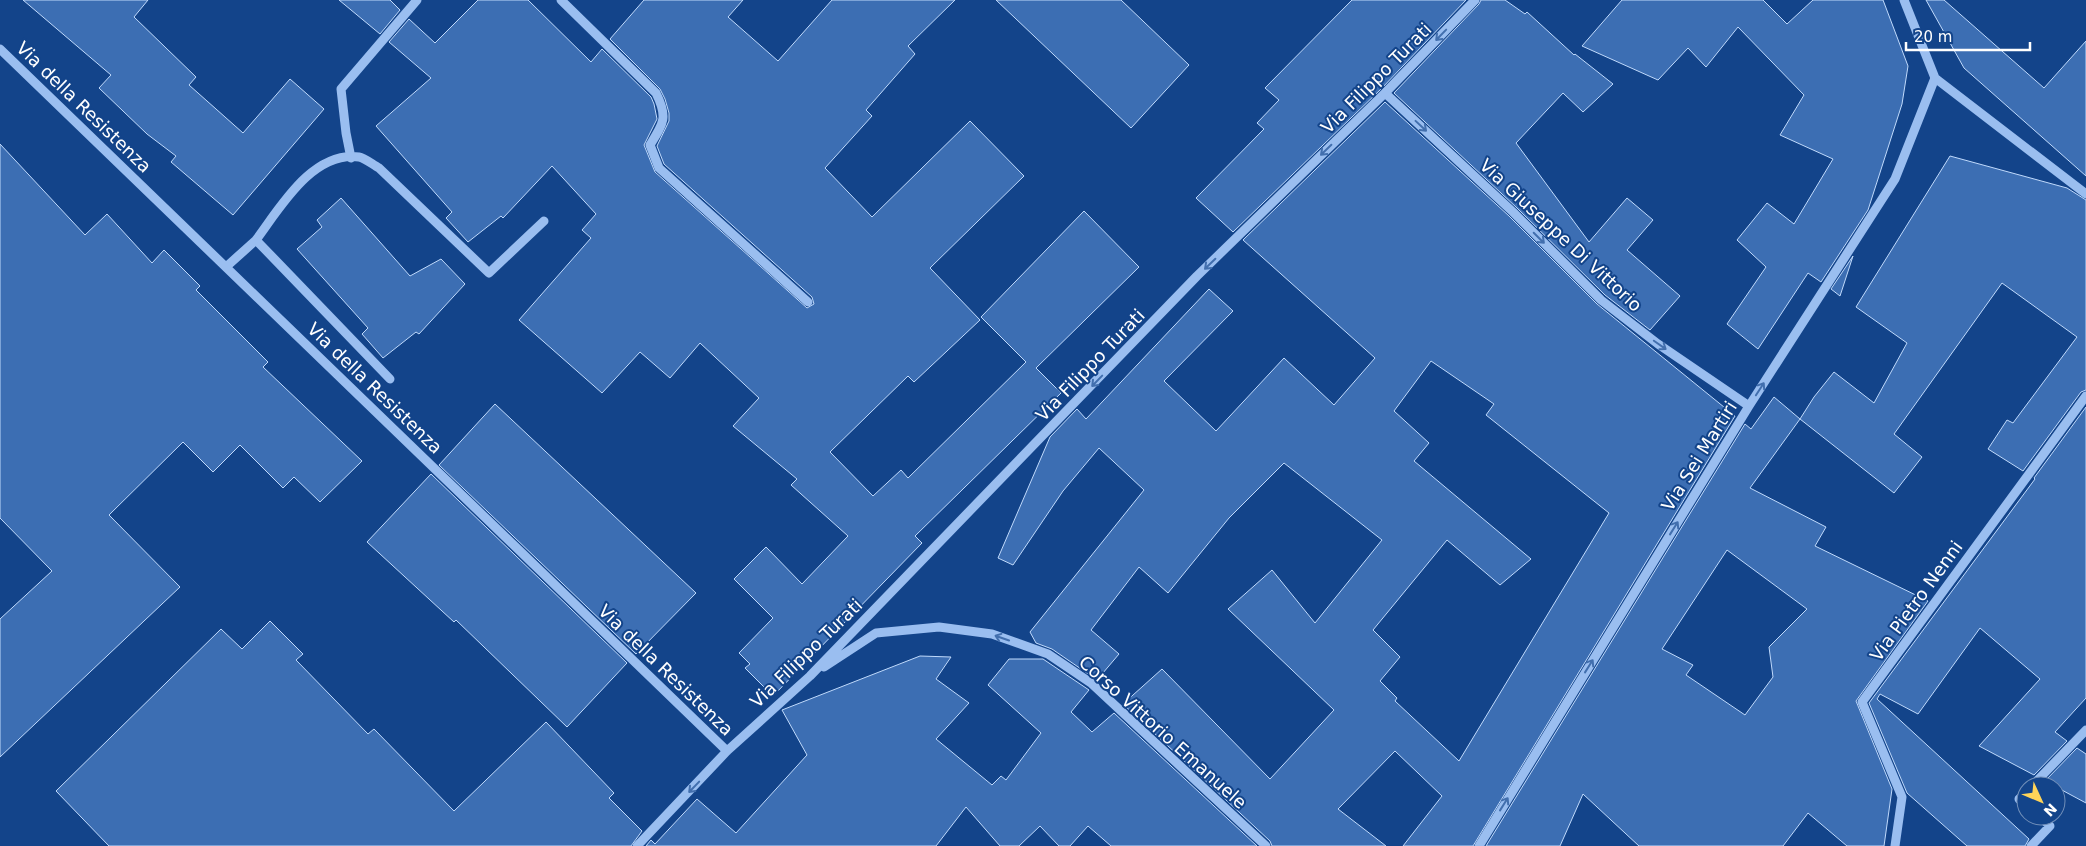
<svg xmlns="http://www.w3.org/2000/svg" width="2086" height="846" font-family="'DejaVu Sans',sans-serif">
<style>
.building{fill:#3c6eb3;stroke:#c0dafc;fill-rule:evenodd}
.lines{fill:none;stroke-linecap:round;stroke-linejoin:round}
.minor{stroke:#9abef0;stroke-width:9}
.oneway{stroke:#426fae}
.labels{text-anchor:middle;dominant-baseline:central;stroke-width:4;stroke-linejoin:round;paint-order:stroke}
.street-label{font-size:18px;fill:#fff;stroke:#13448a}
</style>
<rect width="100%" height="100%" fill="#13448a"/>
<!-- building -->
<path class="building" d="M 23,0 L 148,0 L 134,17 L 196,77 L 189,85 L 243,133 L 290,79 L 324,109 L 233,215 L 171,162 L 176,156 L 147,134 L 99,88 L 111,75 Z
M 339,0 L 390,0 L 400,10 L 380,34 Z
M 478,0 L 528,0 L 591,62 L 602,49 L 651,97 L 654,104 L 657,119 L 644,145 L 655,172 L 807,308 L 814,304 L 812,297 L 664,164 L 657,146 L 669,121 L 669,113 L 665,99 L 660,89 L 610,39 L 644,0 L 743,0 L 728,17 L 778,61 L 832,0 L 955,0 L 908,46 L 915,54 L 866,110 L 872,116 L 825,168 L 872,217 L 970,121 L 1024,176 L 930,268 L 980,320 L 914,382 L 908,376 L 830,452 L 873,496 L 901,470 L 908,478 L 1026,362 L 981,317 L 1084,211 L 1139,267 L 1036,368 L 1061,393 L 915,536 L 922,543 L 773,696 L 745,668 L 750,664 L 739,653 L 773,618 L 734,579 L 766,547 L 802,584 L 848,536 L 791,485 L 797,479 L 733,426 L 759,398 L 700,343 L 670,378 L 640,352 L 602,393 L 519,320 L 591,238 L 582,230 L 596,214 L 552,166 L 503,218 L 501,216 L 468,242 L 446,218 L 452,212 L 376,126 L 431,78 L 389,42 L 409,19 L 435,43 Z
M 996,0 L 1121,0 L 1189,65 L 1131,128 Z
M 1352,0 L 1466,0 L 1381,89 L 1233,232 L 1196,198 L 1264,129 L 1257,123 L 1279,100 L 1265,88 Z
M 1481,0 L 1505,0 L 1525,14 L 1527,12 L 1574,55 L 1575,54 L 1613,84 L 1583,112 L 1563,93 L 1516,143 L 1589,242 L 1627,198 L 1653,220 L 1627,250 L 1680,296 L 1650,330 L 1605,295 L 1517,208 L 1394,93 L 1479,4 Z
M 1622,0 L 1763,0 L 1787,24 L 1813,0 L 1883,0 L 1908,66 L 1902,104 L 1868,210 L 1821,282 L 1808,273 L 1758,349 L 1727,324 L 1766,267 L 1737,240 L 1767,203 L 1794,224 L 1833,159 L 1780,135 L 1804,95 L 1738,27 L 1706,67 L 1688,48 L 1658,80 L 1582,46 Z
M 1926,0 L 1944,0 L 2044,88 L 2086,41 L 2086,176 L 1964,68 Z
M 1385,102 L 1509,216 L 1597,304 L 1735,416 L 1473,846 L 1403,846 L 1442,796 L 1395,751 L 1338,809 L 1386,846 L 1272,846 L 1270,841 L 1123,704 L 1162,669 L 1270,779 L 1334,710 L 1228,609 L 1272,570 L 1315,623 L 1382,540 L 1284,463 L 1229,518 L 1168,593 L 1139,567 L 1091,630 L 1119,654 L 1097,680 L 1052,649 L 1036,643 L 1030,632 L 1144,490 L 1099,448 L 1063,491 L 1013,565 L 998,558 L 1050,437 L 1077,409 L 1086,419 L 1209,289 L 1233,311 L 1164,381 L 1216,431 L 1284,358 L 1334,405 L 1375,358 L 1243,240 ZM 1431,361 L 1494,404 L 1486,415 L 1609,513 L 1459,761 L 1395,701 L 1397,698 L 1380,681 L 1400,657 L 1373,630 L 1447,540 L 1500,585 L 1531,559 L 1414,461 L 1429,443 L 1394,411 Z
M 0,144 L 85,235 L 107,214 L 152,263 L 164,250 L 200,286 L 196,290 L 268,362 L 263,367 L 362,461 L 320,502 L 294,477 L 283,488 L 240,445 L 213,472 L 183,442 L 109,515 L 180,587 L 0,757 L 0,619 L 52,571 L 0,518 Z
M 1950,156 L 2067,188 L 2086,200 L 2086,390 L 2081,392 L 2023,471 L 1988,449 L 2007,420 L 2013,423 L 2077,337 L 2002,283 L 1894,434 L 1922,457 L 1894,493 L 1800,419 L 1814,397 L 1834,372 L 1874,403 L 1907,343 L 1856,307 Z
M 341,198 L 410,276 L 441,259 L 465,284 L 419,334 L 416,332 L 383,358 L 362,334 L 368,328 L 297,249 L 322,227 L 317,220 Z
M 1853,256 L 1840,296 L 1831,289 Z
M 1774,397 L 1800,419 L 1750,488 L 1826,527 L 1815,546 L 1928,601 L 1856,701 L 1892,789 L 1884,846 L 1847,846 L 1808,813 L 1783,846 L 1639,846 L 1583,794 L 1560,846 L 1486,846 L 1745,424 L 1751,429 ZM 1727,550 L 1807,609 L 1769,647 L 1773,677 L 1745,715 L 1686,675 L 1693,665 L 1662,649 Z
M 495,404 L 696,593 L 636,654 L 439,465 Z
M 2086,407 L 2086,698 L 2055,732 L 2067,741 L 2034,775 L 1979,746 L 2040,679 L 1980,628 L 1918,714 L 1880,694 L 1877,699 L 2029,839 L 2025,846 L 1967,846 L 1907,793 L 1869,703 L 2035,479 L 2034,478 Z
M 431,474 L 627,663 L 567,727 L 456,620 L 454,622 L 367,542 Z
M 270,621 L 303,654 L 296,660 L 368,734 L 374,729 L 454,811 L 546,722 L 614,793 L 609,798 L 642,831 L 631,846 L 109,846 L 56,791 L 221,629 L 242,649 Z
M 920,656 L 951,657 L 936,679 L 969,703 L 936,739 L 992,785 L 1001,776 L 1006,780 L 1041,733 L 988,685 L 1009,659 L 1043,659 L 1089,690 L 1071,712 L 1092,732 L 1114,713 L 1257,846 L 1111,846 L 1088,826 L 1070,846 L 1059,846 L 1040,826 L 1019,846 L 1000,846 L 966,807 L 936,846 L 646,846 L 651,840 L 655,844 L 697,799 L 736,833 L 807,755 L 782,710 Z
M 2077,748 L 2086,754 L 2086,803 L 2045,781 Z"/>
<g class="lines">
<!-- minor -->
<path class="minor" d="M 561,0 L 656,93 C 668,117 664,123 650,145 L 659,168 L 808,302
M 1904,0 L 1935,78
M 0,49 L 727,751
M 1935,78 L 2086,194
M 1385,93 L 1513,212 L 1601,300 L 1658,344 L 1749,406
M 351,158 L 346,133 L 341,89 L 417,0
M 226,267 L 256,240
M 390,379 L 256,240 C 280,208 312,151 359,157 C 365,158 373,165 379,168 L 489,273 L 544,221
M 824,667 L 876,633 L 939,627 L 992,634 L 1048,654 L 1091,683 L 1266,846
M 2032,786 L 2086,730
M 2026,793 L 2019,799 L 2026,805
M 637,846 L 727,751 L 810,676 L 1197,276 L 1385,93 L 1475,0
M 1479,846 L 1749,406 L 1895,179 L 1935,78
M 1895,846 L 1902,797 L 1862,702 L 2086,396
M 2031,846 L 2050,826 L 2039,816"/>
</g>
<!-- one-way arrows -->
<defs><path id="oneway-shaft" d="M-6 0H5M1.5-3L5.5 0L1.5 3" fill="none" stroke-width="1.6" stroke-linecap="round" stroke-linejoin="round" transform="scale(1.25)"/></defs>
<g class="oneway">
<use href="#oneway-shaft" transform="translate(1441 35) rotate(134)"/>
<use href="#oneway-shaft" transform="translate(1421 126) rotate(43)"/>
<use href="#oneway-shaft" transform="translate(1326 150) rotate(136)"/>
<use href="#oneway-shaft" transform="translate(1539 238) rotate(45)"/>
<use href="#oneway-shaft" transform="translate(1210 264) rotate(136)"/>
<use href="#oneway-shaft" transform="translate(1660 345) rotate(35)"/>
<use href="#oneway-shaft" transform="translate(1097 381) rotate(134)"/>
<use href="#oneway-shaft" transform="translate(1760 389) rotate(-57)"/>
<use href="#oneway-shaft" transform="translate(1674 528) rotate(-58)"/>
<use href="#oneway-shaft" transform="translate(1002 638) rotate(-161)"/>
<use href="#oneway-shaft" transform="translate(1589 666) rotate(-58)"/>
<use href="#oneway-shaft" transform="translate(694 787) rotate(134)"/>
<use href="#oneway-shaft" transform="translate(1504 804) rotate(-58)"/>
</g>
<g class="labels">
<!-- street labels -->
<g class="street-label">
<text transform="translate(1376 78) rotate(-45)">Via Filippo Turati</text>
<text transform="translate(84 107) rotate(44)">Via della Resistenza</text>
<text transform="translate(1561 235) rotate(43)">Via Giuseppe Di Vittorio</text>
<text transform="translate(1090 365) rotate(-46)">Via Filippo Turati</text>
<text transform="translate(375 388) rotate(44)">Via della Resistenza</text>
<text transform="translate(1699 456) rotate(-58)">Via Sei Martiri</text>
<text transform="translate(1916 601) rotate(-54)">Via Pietro Nenni</text>
<text transform="translate(806 653) rotate(-44)">Via Filippo Turati</text>
<text transform="translate(666 670) rotate(44)">Via della Resistenza</text>
<text transform="translate(1163 732) rotate(42)">Corso Vittorio Emanuele</text>
</g>
</g>
<!-- north arrow -->
<g transform="translate(2041 801) rotate(134)"><circle r="24" fill="#13448a" stroke="#718fb9"/>
<path d="M0-4L9 19L0 12L-9 19Z" fill="#ffd459"/>
<text y="-8" font-size="14" font-weight="bold" text-anchor="middle" fill="#ffffff">N</text>
</g>
<!-- scale -->
<path d="M1906 42v8h124v-8" fill="none" stroke="#ffffff" stroke-width="2.5"/>
<text x="1914" y="42" font-size="15" fill="#ffffff" stroke="#13448a" stroke-width="4" paint-order="stroke">20 m</text>
</svg>
